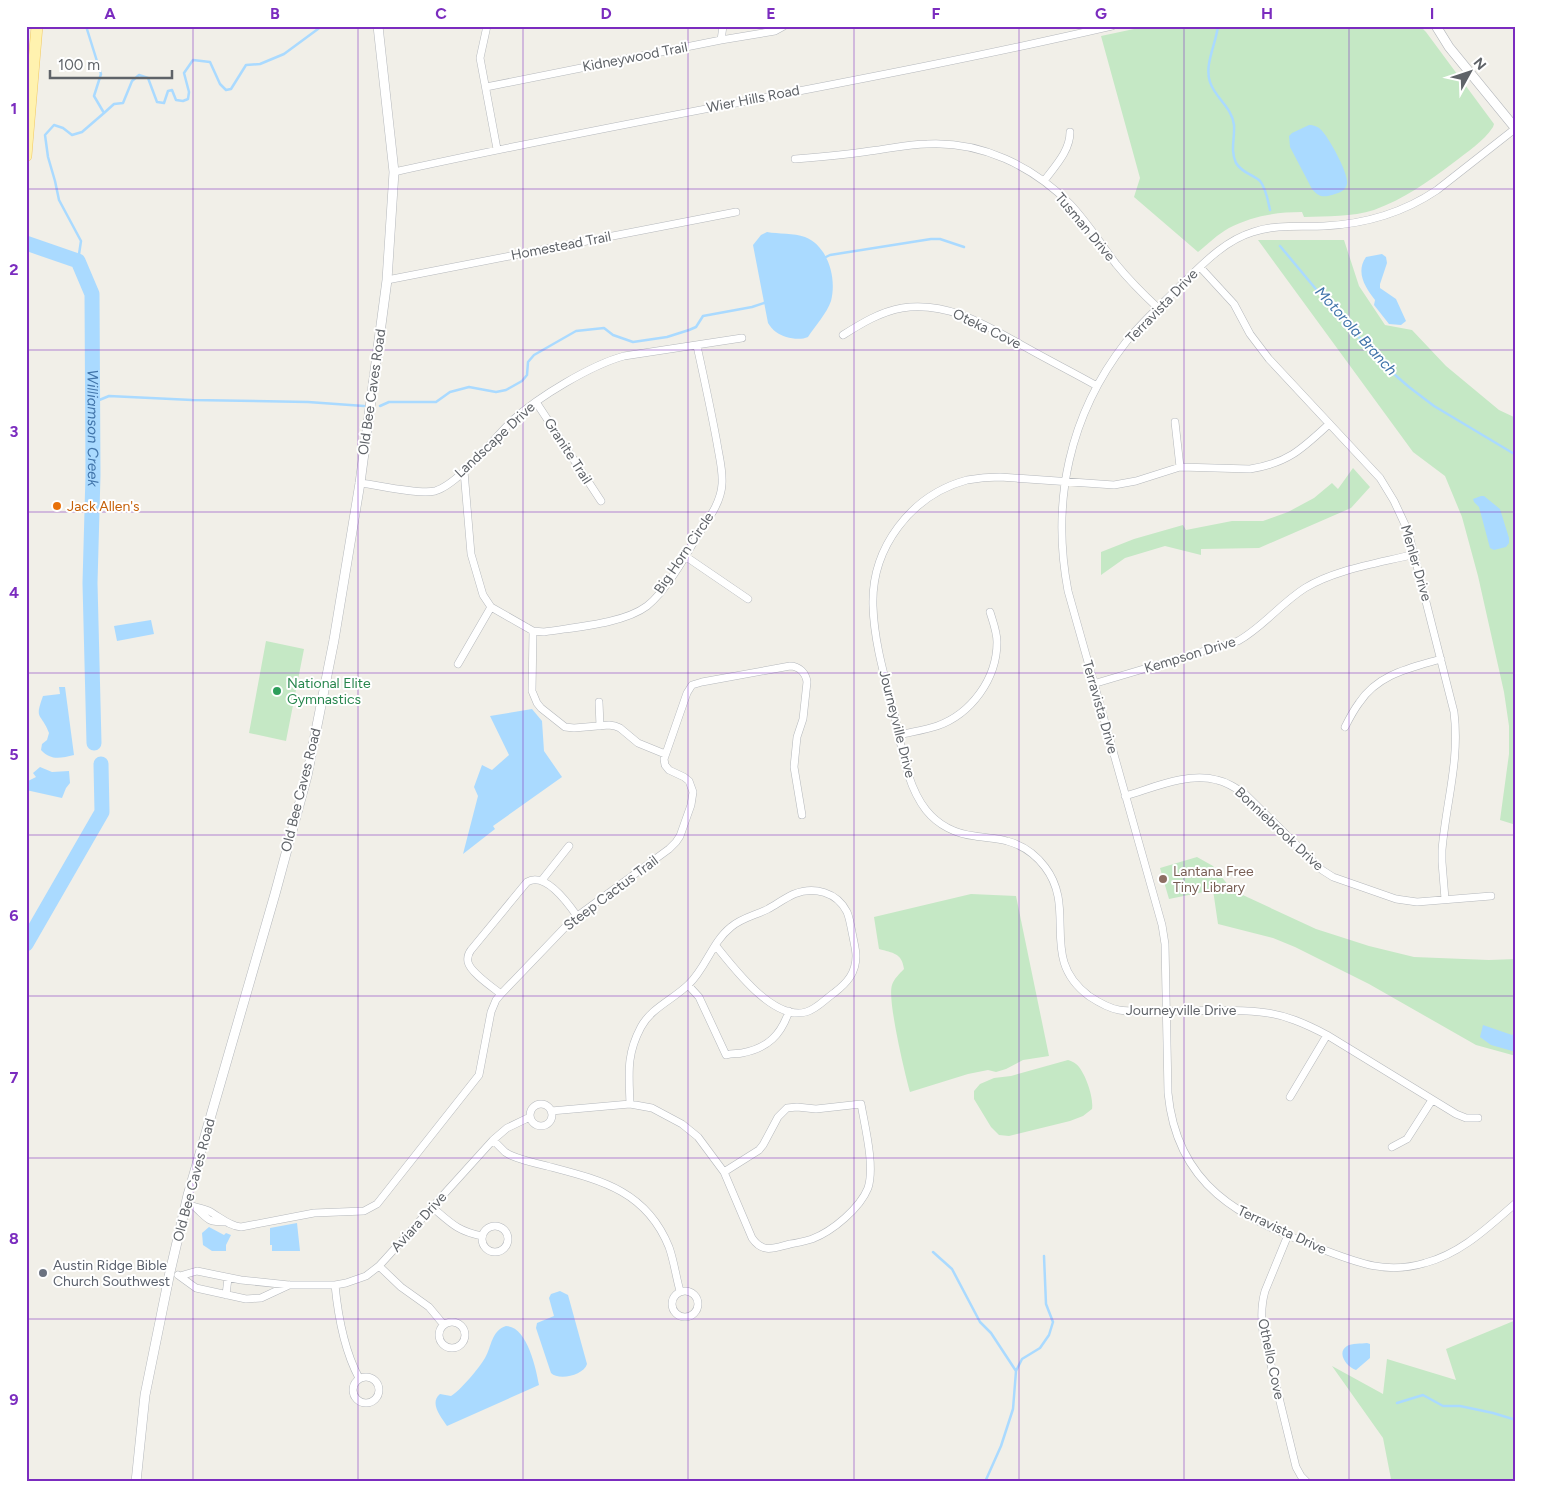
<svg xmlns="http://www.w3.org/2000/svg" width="1542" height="1508" font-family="Figtree,sans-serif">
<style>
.green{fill:#c5e8c5}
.water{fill:#aadaff}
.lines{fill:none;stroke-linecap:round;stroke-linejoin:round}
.stream{stroke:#aadaff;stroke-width:2.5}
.river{stroke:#aadaff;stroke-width:15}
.minor-casing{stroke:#b5b8bc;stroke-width:8}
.tertiary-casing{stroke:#b5b8bc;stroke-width:10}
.primary-casing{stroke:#f2c960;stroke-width:12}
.minor{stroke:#fff;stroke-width:7}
.tertiary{stroke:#fff;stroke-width:9}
.primary{stroke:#fff2af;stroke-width:11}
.grid{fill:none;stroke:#7b2cbf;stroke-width:1;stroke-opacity:0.55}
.food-dot{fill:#e8710a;stroke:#fff;stroke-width:2}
.leisure-dot{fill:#2e9e5b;stroke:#fff;stroke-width:2}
.education-dot{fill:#8d6e63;stroke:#fff;stroke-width:2}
.worship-dot{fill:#6b7280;stroke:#fff;stroke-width:2}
.labels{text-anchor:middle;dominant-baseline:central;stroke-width:4;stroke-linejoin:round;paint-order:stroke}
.street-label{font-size:14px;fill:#5f6368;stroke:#fff}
.food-label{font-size:14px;fill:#c56008;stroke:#fff;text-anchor:start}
.leisure-label{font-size:14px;fill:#27864d;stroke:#fff;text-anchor:start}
.education-label{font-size:14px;fill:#785e54;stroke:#fff;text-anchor:start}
.worship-label{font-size:14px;fill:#5b616d;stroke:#fff;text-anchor:start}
.water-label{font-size:15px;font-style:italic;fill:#4174aa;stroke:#fff}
.neatline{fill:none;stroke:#7b2cbf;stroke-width:2}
.grid-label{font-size:16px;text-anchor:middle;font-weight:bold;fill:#7b2cbf}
</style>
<rect width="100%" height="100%" fill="#f1efe8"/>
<!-- green -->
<path class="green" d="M 1148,26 L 1418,26 L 1422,28 L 1426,32 L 1494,124 L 1493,127 C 1483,142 1467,152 1453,163 C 1428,182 1404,199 1374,210 C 1352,217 1327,216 1304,217 L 1302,212 C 1276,212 1252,216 1229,228 C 1218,234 1208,244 1198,252 L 1134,197 L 1140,178 L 1101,36 Z
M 1258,240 L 1344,240 L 1359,286 L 1385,325 L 1412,330 L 1446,366 L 1499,410 L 1516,418 L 1516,825 L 1500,820 L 1509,754 L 1509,726 L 1504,692 L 1478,576 L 1462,517 L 1445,476 L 1413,452 Z
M 1353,468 L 1370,487 L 1351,508 L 1259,548 L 1201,549 L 1201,555 L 1165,546 L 1125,558 L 1101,575 L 1101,552 L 1134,539 L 1183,525 L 1186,530 L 1232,521 L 1263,521 L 1288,512 L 1314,498 L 1332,483 L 1338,489 Z
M 266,641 L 304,649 L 286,741 L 249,733 Z
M 1197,857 L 1213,866 L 1232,890 L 1316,929 L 1369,946 L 1414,957 L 1489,960 L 1516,959 L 1516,1056 L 1476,1045 L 1369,984 L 1295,947 L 1273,938 L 1218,924 L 1213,890 L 1169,899 L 1160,868 Z
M 971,894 L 1016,896 L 1049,1056 L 1023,1060 L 1006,1069 L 996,1072 L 988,1070 L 968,1074 L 910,1092 C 905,1074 887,999 892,985 C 894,979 899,974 904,969 C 902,953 893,953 879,949 L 874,917 Z
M 1068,1060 C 1071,1061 1074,1062 1076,1064 C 1085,1071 1094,1098 1092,1109 L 1083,1116 L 1070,1121 L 1009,1136 L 999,1135 L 991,1127 L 974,1099 L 974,1091 L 980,1084 L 994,1078 L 1011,1076 Z
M 1516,1320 L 1516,1482 L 1401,1482 L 1391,1479 L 1383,1438 L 1332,1366 L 1383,1394 L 1387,1359 L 1456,1380 L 1446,1349 Z"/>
<!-- water -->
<path class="water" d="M 1309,125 C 1315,125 1319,127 1323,132 C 1330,140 1349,174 1347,184 C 1345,192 1338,193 1332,195 C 1322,198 1318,196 1312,189 L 1290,147 L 1289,136 L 1292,133 Z
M 767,232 C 778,234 794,233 805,237 C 828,246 837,278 831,301 C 827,313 815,326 808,337 C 799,341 784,338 776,332 C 773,330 770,326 768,323 L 753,245 L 761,235 Z
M 1382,254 L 1386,257 L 1387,263 L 1380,284 L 1380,288 L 1396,299 L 1406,321 L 1401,325 L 1389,324 L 1374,305 L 1375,300 C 1366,288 1355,273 1366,257 Z
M 1481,496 L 1484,496 L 1500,509 L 1509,538 L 1509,543 L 1506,547 L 1494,550 L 1490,548 L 1479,507 L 1474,502 L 1473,499 Z
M 151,620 L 154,634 L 117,641 L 114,626 Z
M 59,687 L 65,687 L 74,755 C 61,758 51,761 41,750 L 42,744 L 47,740 L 49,733 C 41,712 34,721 43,696 L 60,694 Z
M 532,709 L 542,721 L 544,751 L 562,777 L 493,826 L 495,829 L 463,854 L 478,796 L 474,787 L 482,765 L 492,770 L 509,755 L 490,716 Z
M 40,767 L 52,772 L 69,771 L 70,783 L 66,788 L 62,798 L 26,790 L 26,782 L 36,777 L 33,773 Z
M 1483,1025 L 1512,1035 L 1516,1032 L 1516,1052 L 1491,1045 L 1480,1037 Z
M 297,1223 L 300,1251 L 272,1251 L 272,1245 L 270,1245 L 270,1228 Z
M 209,1227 L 224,1235 L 226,1233 L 231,1235 L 226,1245 L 226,1251 L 212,1251 L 203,1245 L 202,1233 Z
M 560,1291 L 568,1295 L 587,1364 C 584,1375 559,1381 551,1373 L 536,1328 L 537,1323 L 554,1316 L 549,1298 L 551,1294 Z
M 506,1326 C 527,1326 536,1368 539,1385 L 447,1426 C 441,1417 429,1403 440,1394 L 451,1396 C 459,1392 480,1367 485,1358 C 492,1346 491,1331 506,1326 Z
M 1367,1343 L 1370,1344 L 1370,1358 L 1356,1370 C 1347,1367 1336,1353 1347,1346 C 1352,1343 1361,1344 1367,1343 Z"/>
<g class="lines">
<!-- stream -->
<path class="stream" d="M 1218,26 C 1216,44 1204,65 1210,82 C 1215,98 1232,107 1234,125 C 1235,138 1230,150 1236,163 C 1242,173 1252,174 1260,181 C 1266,188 1268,201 1270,210
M 104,113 L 114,104 L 123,103 L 132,81 L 139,75 L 148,78 L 157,102 L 164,103 L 168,91 L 172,90 L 176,100 L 183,101 L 188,99 L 189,92 L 184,73 L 193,60 L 210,62 L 220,84 L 226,90 L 231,89 L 246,65 L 260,64 L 284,54 L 322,26
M 1280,246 L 1325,300 L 1387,368 L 1409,387 L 1434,406 L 1516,455
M 824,258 L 830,255 L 931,239 L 940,239 L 964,247
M 78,261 L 81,241 L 59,200 L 55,181 L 48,157 L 45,135 L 54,125 L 63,128 L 72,135 L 82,132 L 104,113 L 94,96 L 101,74 L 86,26
M 92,403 L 109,396 L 192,400 L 308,402 L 364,406
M 380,406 L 389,402 L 436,402 L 450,392 L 469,387 L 496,392 L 506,390 L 522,381 L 527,375 L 528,362 L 534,355 L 576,331 L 604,328 L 613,335 L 633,342 L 667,337 L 689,330 L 696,327 L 703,316 L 752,307 L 767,302
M 933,1252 L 952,1269 L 980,1322 L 991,1333 L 1016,1371 L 1013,1409 L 1001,1446 L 985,1482
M 1016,1371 L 1022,1359 L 1040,1348 L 1049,1335 L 1053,1322 L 1046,1304 L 1044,1256
M 1397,1403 L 1423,1395 L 1443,1406 L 1460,1406 L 1493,1413 L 1516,1420"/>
<!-- river -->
<g class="river">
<path id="s1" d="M 26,243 L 78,261 L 92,294 L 93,475 L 90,583 L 94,743"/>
<path d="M 26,944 L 102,812 L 101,764"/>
</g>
<!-- minor casing -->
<g class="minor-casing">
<path id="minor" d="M 487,26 L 480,58 L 497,149
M 721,40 L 723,26
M 486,87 L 721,40 L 775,31 L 784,26
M 1516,128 L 1437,190 C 1403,213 1365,224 1324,226 C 1300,227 1276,224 1253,232 C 1223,241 1200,267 1178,288 C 1160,306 1141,323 1126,342 C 1069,415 1051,502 1068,591 L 1162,925 L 1165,944 L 1168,1093 C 1177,1187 1240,1217 1319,1248 C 1356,1262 1385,1275 1425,1263 C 1462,1253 1488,1227 1516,1203
M 795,159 C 820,157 845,155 870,151 C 889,149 908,144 927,144 C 981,141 1033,166 1070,204 C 1087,222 1101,244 1116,264 C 1129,280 1143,294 1158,308
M 394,172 C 633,119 874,81 1112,26
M 1044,181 C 1055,166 1070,151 1070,132
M 1200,267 L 1234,304 L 1250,334 L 1269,359 L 1380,478 L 1394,501 L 1408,531 L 1454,712 C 1460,761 1446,802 1442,850 L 1442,862 L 1445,899
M 387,280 L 736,212
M 843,335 C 862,323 880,312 902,308 C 949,301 987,326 1027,348 C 1050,361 1074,373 1097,386
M 536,402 L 601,501
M 1175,422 L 1180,467
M 1329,424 C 1302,449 1288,463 1250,469 L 1180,467 L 1136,481 L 1114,485 L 1000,477 C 989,477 978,478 967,480 C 911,495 871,548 873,606 C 874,642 885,678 894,713 C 902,745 905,783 926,810 C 938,825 956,834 975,836 C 986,838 997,838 1007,841 C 1022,845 1036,855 1045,867 C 1078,910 1038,958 1089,996 C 1098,1002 1108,1008 1119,1010 C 1130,1012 1141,1011 1152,1011 C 1188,1012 1225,1008 1260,1012 C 1284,1014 1306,1024 1327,1035 L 1456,1114 L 1466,1118 L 1478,1118
M 464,471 L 471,554 L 483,595 L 491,607 L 533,631 L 544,632 C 574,627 623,624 647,606 C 665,592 684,559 696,538 C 706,522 721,504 722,484 C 723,470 719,456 717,443 C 711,410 704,378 697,346
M 360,483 C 378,485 419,495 435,491 C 459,484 494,438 513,420 C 538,397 591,365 624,356 L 742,338
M 685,556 L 748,599
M 533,631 L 532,691 L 537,703 L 541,708 L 565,727 L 574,728 L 609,725 L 615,726 L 620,728 L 638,743 L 665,754
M 458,664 L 491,607
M 1093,684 L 1238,641 C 1263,627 1280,604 1305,588 C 1336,569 1380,563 1415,554
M 599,702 L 600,726
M 1345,727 C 1349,719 1353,711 1359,703 C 1378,674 1410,668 1441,659
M 899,735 C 911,732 925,730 937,726 C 971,714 997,679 997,642 C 997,632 993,622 990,612
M 1125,796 C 1153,788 1187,772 1217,780 C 1227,782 1236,788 1245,794 L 1322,870 L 1333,877 L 1396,899 L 1417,902 L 1491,896
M 542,880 L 569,846
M 688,985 L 699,997 L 726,1055 C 732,1053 737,1054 742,1053 C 768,1048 781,1035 789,1011
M 501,994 C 492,987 470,972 468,962 C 467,957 468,954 471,950 L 527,882 C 545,871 568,903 577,916
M 1290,1097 L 1327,1035
M 630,1104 C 629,1074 626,1055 641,1027 C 651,1008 674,999 689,984 C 706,968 712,942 731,927 C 741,918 756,915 768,909 C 777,904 785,898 794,894 C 814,886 837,892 847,912 C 850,919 851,928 853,937 C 854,943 856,950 856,956 C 856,973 847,983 834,993 C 825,999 817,1009 806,1012 C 773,1021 734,968 716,946
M530 1115a11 11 0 1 1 22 0a11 11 0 1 1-22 0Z
M 551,1111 L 630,1104 L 652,1108 L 682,1124 L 698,1137 L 724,1172 L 752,1238 C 763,1254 774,1248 790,1244 C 797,1243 805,1241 812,1239 C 833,1231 860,1208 868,1188 C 875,1166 865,1127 861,1104 L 816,1109 L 797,1107 L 787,1108 L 778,1117 L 763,1145 L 759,1150 L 724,1172
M 493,1140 L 505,1152 L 510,1155 C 521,1160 534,1163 547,1166 C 600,1180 646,1190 669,1247 C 674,1261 676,1277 680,1291
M 1392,1147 L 1407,1139 L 1432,1100
M 186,1204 C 194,1207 202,1208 209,1211 C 220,1217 229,1226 241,1227 L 314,1213 L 364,1211 L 377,1204 L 479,1075 L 491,1012 L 496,1000 L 501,994 L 572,920 L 669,849 L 676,842 L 680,836 L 691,805 L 693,792 L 689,781 L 684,777 L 669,770 L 665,765 L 664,759 L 687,693 L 692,685 L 702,682 L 790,666 C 799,666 806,673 807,682 L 803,719 L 797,737 L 794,767 L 802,815
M 432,1207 C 451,1223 457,1231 482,1236
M 196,1208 C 210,1221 208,1222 226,1222
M482 1239a13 13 0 1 1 26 0a13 13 0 1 1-26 0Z
M 1288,1235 L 1265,1291 C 1261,1305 1261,1318 1263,1332 L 1296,1467 L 1301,1476 L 1307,1482
M 379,1266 L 401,1287 L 429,1307 L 444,1325
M 178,1275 L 196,1288 L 246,1299 L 261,1298 L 289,1285
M 180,1276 L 197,1271 L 241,1280 L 289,1285 L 335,1285 L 346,1283 L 366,1276 L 379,1266 L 493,1140 L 507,1128 L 530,1117
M 335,1285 C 338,1316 344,1350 359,1378
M672 1304a13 13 0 1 1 26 0a13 13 0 1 1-26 0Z
M 226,1295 L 228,1278
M439 1335a13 13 0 1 1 26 0a13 13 0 1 1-26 0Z
M353 1390a13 13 0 1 1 26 0a13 13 0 1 1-26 0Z"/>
</g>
<!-- tertiary casing -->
<g class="tertiary-casing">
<path id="tertiary" d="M 1436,26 L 1449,47 L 1516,129
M 136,1482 L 145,1395 L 170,1272 L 188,1195 L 275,894 L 307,776 L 334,640 L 360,483 L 387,280 L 394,172 L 378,26"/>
</g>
<!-- primary casing -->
<g class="primary-casing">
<path id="primary" d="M 26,156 L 37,26"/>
</g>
<!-- minor -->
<use href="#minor" class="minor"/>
<!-- tertiary -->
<use href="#tertiary" class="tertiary"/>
<!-- primary -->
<use href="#primary" class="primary"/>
</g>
<!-- grid -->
<path class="grid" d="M 193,26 L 193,1482M 358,26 L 358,1482M 523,26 L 523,1482M 688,26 L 688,1482M 854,26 L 854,1482M 1019,26 L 1019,1482M 1184,26 L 1184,1482M 1349,26 L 1349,1482M 26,189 L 1516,189M 26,350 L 1516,350M 26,512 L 1516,512M 26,673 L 1516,673M 26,835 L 1516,835M 26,996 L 1516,996M 26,1158 L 1516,1158M 26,1319 L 1516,1319"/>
<!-- markers -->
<circle class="food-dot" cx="57" cy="506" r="5"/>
<circle class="leisure-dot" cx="277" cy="691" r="5"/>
<circle class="education-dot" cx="1163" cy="879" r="5"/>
<circle class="worship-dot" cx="43" cy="1273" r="5"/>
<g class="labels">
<!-- street labels -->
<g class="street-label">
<text transform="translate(635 57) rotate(-11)">Kidneywood Trail</text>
<text transform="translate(753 99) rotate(-11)">Wier Hills Road</text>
<text transform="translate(1085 227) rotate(50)">Tusman Drive</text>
<text transform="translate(561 246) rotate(-11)">Homestead Trail</text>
<text transform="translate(1162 306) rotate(-46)">Terravista Drive</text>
<text transform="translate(987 329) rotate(26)">Oteka Cove</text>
<text transform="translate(372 392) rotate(-82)">Old Bee Caves Road</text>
<text transform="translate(495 440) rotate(-43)">Landscape Drive</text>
<text transform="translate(568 451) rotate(57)">Granite Trail</text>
<text transform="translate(684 553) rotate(-56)">Big Horn Circle</text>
<text transform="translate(1416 563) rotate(74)">Menler Drive</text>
<text transform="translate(1190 655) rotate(-17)">Kempson Drive</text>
<text transform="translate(1100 707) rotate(74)">Terravista Drive</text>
<text transform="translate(897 724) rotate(76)">Journeyville Drive</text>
<text transform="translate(301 790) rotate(-76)">Old Bee Caves Road</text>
<text transform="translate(1279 829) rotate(43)">Bonniebrook Drive</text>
<text transform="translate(611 893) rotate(-37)">Steep Cactus Trail</text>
<text x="1181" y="1010">Journeyville Drive</text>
<text transform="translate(194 1180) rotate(-75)">Old Bee Caves Road</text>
<text transform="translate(419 1222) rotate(-48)">Aviara Drive</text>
<text transform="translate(1282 1230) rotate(25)">Terravista Drive</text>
<text transform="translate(1271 1359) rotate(78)">Othello Cove</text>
</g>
<!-- food labels -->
<g class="food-label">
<text x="67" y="506">Jack Allen's</text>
</g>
<!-- leisure labels -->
<g class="leisure-label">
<text x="287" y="683">National Elite<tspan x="287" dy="16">Gymnastics</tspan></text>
</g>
<!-- education labels -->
<g class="education-label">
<text x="1173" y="871">Lantana Free<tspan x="1173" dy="16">Tiny Library</tspan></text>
</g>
<!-- worship labels -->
<g class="worship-label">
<text x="53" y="1265">Austin Ridge Bible<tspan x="53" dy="16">Church Southwest</tspan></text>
</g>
<!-- water labels -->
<g class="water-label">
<text transform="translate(1356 331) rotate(48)">Motorola Branch</text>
<text stroke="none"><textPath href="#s1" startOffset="225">Williamson Creek</textPath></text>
</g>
</g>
<!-- border -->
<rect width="1542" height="1508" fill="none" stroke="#ffffff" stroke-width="55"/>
<!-- north arrow -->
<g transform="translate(1470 72) rotate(50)" stroke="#ffffff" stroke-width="4" paint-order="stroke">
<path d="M0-4L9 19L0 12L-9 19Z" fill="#5f6368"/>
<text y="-8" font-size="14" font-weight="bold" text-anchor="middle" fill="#5f6368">N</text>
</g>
<!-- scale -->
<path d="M50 70v8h122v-8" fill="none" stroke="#5f6368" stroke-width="2.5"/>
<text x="58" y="70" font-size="15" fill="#5f6368" stroke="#ffffff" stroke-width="4" paint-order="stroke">100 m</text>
<rect x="28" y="28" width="1486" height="1452" class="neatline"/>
<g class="grid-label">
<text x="110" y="19">A</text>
<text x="275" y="19">B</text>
<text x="441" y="19">C</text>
<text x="606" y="19">D</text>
<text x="771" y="19">E</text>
<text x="936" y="19">F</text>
<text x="1101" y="19">G</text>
<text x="1267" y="19">H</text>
<text x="1432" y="19">I</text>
<text x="14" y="114">1</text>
<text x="14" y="275">2</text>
<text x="14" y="437">3</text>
<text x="14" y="598">4</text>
<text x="14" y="760">5</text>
<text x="14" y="921">6</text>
<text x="14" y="1083">7</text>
<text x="14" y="1244">8</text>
<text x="14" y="1405">9</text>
</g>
</svg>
